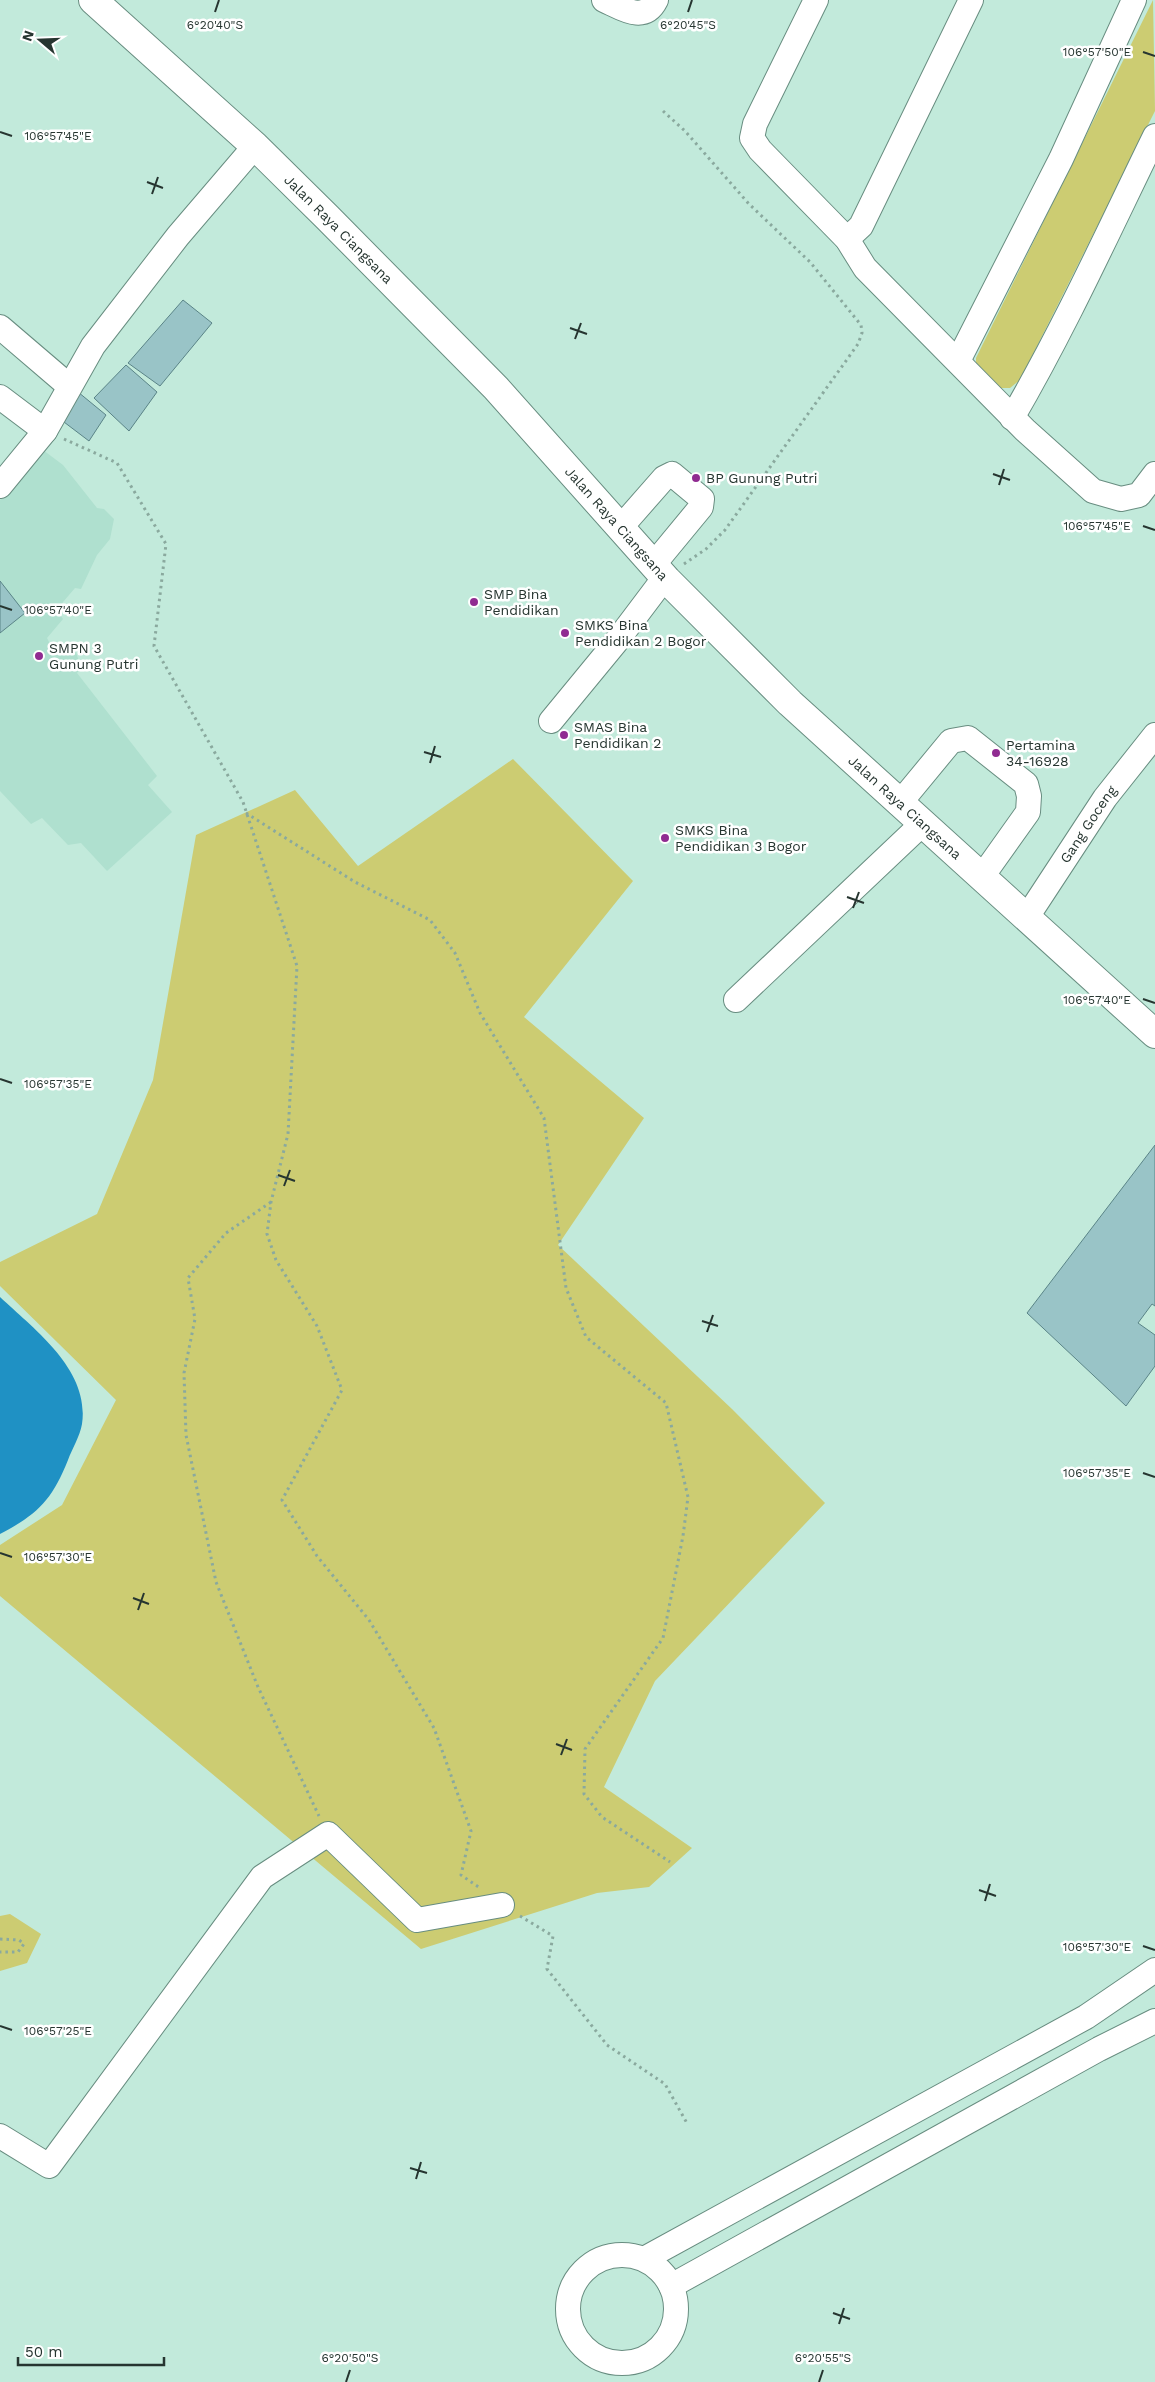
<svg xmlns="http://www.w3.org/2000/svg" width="1155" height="2382" font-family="'Work Sans',sans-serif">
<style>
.built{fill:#afe0cf}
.green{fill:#cccc72}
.water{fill:#1f91c4}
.building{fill:#99c4c7;stroke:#5a8487}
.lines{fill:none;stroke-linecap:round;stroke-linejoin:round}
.minor-casing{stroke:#688d80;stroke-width:26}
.major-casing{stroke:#688d80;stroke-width:30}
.path{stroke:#8aa99e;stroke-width:3;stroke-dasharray:2.5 4;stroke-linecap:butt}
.minor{stroke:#fff;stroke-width:24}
.major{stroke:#fff;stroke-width:28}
.ticks{fill:none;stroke:#263530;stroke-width:2}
.poi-dot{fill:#902b91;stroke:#fff;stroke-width:2}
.labels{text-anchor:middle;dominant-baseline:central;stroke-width:5;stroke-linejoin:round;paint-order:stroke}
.street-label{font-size:14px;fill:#263530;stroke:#fff}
.poi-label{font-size:14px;fill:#263530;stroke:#fff;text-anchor:start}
.ticks-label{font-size:12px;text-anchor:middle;fill:#263530;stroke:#fff;stroke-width:5;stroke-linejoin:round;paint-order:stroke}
</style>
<rect width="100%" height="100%" fill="#c2eadb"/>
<!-- built -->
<path class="built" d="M 43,450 L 63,465 L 97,508 L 104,509 L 114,519 L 110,539 L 97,555 L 81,589 L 75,588 L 63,602 L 58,612 L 63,619 L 47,638 L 51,646 L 72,641 L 81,667 L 77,673 L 157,776 L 148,785 L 172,812 L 107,871 L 81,843 L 68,845 L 42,818 L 31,824 L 0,791 L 0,500 Z"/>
<!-- green -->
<path class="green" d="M 1153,0 L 1155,111 L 1020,380 L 1010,388 L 999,388 L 976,369 L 976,358 Z
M 513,759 L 633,881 L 524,1017 L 644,1118 L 558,1245 L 732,1409 L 825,1503 L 655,1681 L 604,1787 L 692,1848 L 649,1887 L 597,1893 L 421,1949 L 0,1596 L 0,1545 L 62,1505 L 116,1400 L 0,1286 L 0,1262 L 97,1214 L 153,1080 L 196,835 L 295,790 L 358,866 Z
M 10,1914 L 41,1934 L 27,1963 L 0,1971 L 0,1916 Z"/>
<!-- water -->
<path class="water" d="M 0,1297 C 35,1330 90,1370 82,1424 C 80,1436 72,1449 68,1460 C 52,1500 38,1514 0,1534 Z"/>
<!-- building -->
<path class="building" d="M 183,300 L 212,323 L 160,386 L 128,363 Z
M 126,365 L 157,392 L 129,431 L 94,398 Z
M 78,392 L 106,415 L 89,441 L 60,419 Z
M 0,581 L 25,613 L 0,633 Z
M 1155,1145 L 1155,1306 L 1152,1304 L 1138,1323 L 1155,1335 L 1155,1366 L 1126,1406 L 1027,1313 Z"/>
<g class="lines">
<!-- minor casing -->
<g class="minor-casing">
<g id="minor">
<path d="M 604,0 C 622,8 644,24 656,0"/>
<path d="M 816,0 L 755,124 L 752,138 L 760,150 L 847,239 L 865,268 L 1025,430 L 1093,491 L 1121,499 L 1139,495 L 1155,474"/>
<path d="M 847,239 L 861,226 L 971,0"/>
<path d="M 0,327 L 69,386"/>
<path d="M 958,361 L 1061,159 L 1134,0"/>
<path d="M 0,397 L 45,431"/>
<path d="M 1012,418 C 1065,327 1109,230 1155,136"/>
<path d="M 0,486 L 45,431 L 93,346 L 178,236 L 255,146"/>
<path d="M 621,527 L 664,478 L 672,474 L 702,499 L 701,507 L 654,564"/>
<path d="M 551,721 L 616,642 L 665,577"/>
<path d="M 899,804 L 951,741 L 968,738 L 1026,784 L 1029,796 L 1028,812 L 981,878"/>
<path id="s1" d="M 1027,917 L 1105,798 L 1155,735"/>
<path d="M 736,1000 L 922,824"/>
<path d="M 0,2136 L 49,2166 L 262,1877 L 328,1834 L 417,1920 L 502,1905"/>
<circle cx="622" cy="2309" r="54"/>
<path d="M 644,2259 L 1086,2017 L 1155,1970"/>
<path d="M 671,2286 L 1099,2049 L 1155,2021"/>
</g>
</g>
<!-- major casing -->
<g class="major-casing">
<g id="major">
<path id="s2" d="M 93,0 L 255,146 L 327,217 L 496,388 L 667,580 L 790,703 L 1155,1034"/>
</g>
</g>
<!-- path -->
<path class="path" d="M 663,111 L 685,131 L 749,204 L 810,262 L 861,325 L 862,333 L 858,344 L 725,530 L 706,549 L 684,564
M 64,439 L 117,463 L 166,544 L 154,646 L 243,802 L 297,966 L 288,1134 L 271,1202 L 267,1234 L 276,1260 L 317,1326 L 342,1390 L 282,1500 L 317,1556 L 369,1620 L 434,1728 L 471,1831 L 461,1875 L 480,1888
M 246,813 L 355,882 L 430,920 L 455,953 L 480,1013 L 544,1118 L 566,1288 L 586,1337 L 666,1403 L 688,1497 L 683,1536 L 663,1638 L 585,1749 L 584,1794 L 602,1817 L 670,1862
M 271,1202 L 226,1233 L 188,1278 L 195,1319 L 184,1373 L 186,1435 L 216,1582 L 258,1687 L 319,1816
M 520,1916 L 553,1936 L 547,1969 L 607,2045 L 665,2084 L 688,2125
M 0,1939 L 19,1940 L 24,1944 L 18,1952 L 0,1952"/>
<!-- minor -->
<use href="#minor" class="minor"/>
<!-- major -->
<use href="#major" class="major"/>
</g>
<!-- ticks -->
<path class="ticks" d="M 215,12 L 219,0M 688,12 L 692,0M 1143,52 L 1155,56M 0,132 L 12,136M 147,182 L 163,188M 152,194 L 158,177M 570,328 L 587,334M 575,339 L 581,323M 993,474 L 1010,480M 999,485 L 1004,469M 1143,526 L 1155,530M 0,606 L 12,610M 424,752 L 441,757M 430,763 L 435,746M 847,897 L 864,903M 853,908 L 859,892M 1143,999 L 1155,1003M 0,1079 L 12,1083M 278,1175 L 295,1181M 284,1186 L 290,1170M 702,1321 L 718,1326M 707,1332 L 713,1315M 1143,1473 L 1155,1477M 0,1553 L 12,1557M 133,1598 L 149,1604M 138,1610 L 144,1593M 556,1744 L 572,1750M 561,1755 L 567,1739M 979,1890 L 996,1896M 985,1901 L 990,1884M 1143,1946 L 1155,1950M 0,2026 L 12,2030M 410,2168 L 427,2173M 416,2179 L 421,2162M 833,2313 L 850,2319M 839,2324 L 844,2308M 346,2382 L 350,2370M 819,2382 L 823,2370"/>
<!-- markers -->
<g class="poi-dot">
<circle cx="696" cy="478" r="5"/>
<circle cx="474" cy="602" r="5"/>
<circle cx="565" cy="633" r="5"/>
<circle cx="39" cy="656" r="5"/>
<circle cx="564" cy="735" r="5"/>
<circle cx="996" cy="753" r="5"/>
<circle cx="665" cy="838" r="5"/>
</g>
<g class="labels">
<!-- street labels -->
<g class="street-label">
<text stroke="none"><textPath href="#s2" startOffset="336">Jalan Raya Ciangsana</textPath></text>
<text stroke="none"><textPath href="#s2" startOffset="741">Jalan Raya Ciangsana</textPath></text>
<text stroke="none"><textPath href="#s2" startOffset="1146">Jalan Raya Ciangsana</textPath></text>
<text stroke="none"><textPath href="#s1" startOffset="111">Gang Goceng</textPath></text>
</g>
<!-- poi labels -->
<g class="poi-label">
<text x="706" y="478">BP Gunung Putri</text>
<text x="484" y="594">SMP Bina<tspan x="484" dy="16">Pendidikan</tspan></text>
<text x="575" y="625">SMKS Bina<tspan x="575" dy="16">Pendidikan 2 Bogor</tspan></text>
<text x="49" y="648">SMPN 3<tspan x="49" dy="16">Gunung Putri</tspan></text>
<text x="574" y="727">SMAS Bina<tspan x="574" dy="16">Pendidikan 2</tspan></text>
<text x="1006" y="745">Pertamina<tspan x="1006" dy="16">34-16928</tspan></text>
<text x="675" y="830">SMKS Bina<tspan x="675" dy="16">Pendidikan 3 Bogor</tspan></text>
</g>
</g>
<g class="ticks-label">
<text x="215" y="29">6°20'40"S</text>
<text x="688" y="29">6°20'45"S</text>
<text x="1097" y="56">106°57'50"E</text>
<text x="58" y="140">106°57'45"E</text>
<text x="1097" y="530">106°57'45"E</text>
<text x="58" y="614">106°57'40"E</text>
<text x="1097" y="1004">106°57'40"E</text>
<text x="58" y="1088">106°57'35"E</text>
<text x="1097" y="1477">106°57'35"E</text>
<text x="58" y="1561">106°57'30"E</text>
<text x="1097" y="1951">106°57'30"E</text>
<text x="58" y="2035">106°57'25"E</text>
<text x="350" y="2362">6°20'50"S</text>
<text x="823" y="2362">6°20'55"S</text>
</g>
<!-- north arrow -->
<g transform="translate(40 40) rotate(289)" stroke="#ffffff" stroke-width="4" paint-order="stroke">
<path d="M0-4L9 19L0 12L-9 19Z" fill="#263530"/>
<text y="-8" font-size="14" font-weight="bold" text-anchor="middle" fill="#263530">N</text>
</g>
<!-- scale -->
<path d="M18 2357v8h146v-8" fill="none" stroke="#263530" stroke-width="2.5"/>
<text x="25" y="2357" font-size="15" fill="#263530" stroke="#ffffff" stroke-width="4" paint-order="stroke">50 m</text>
</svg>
